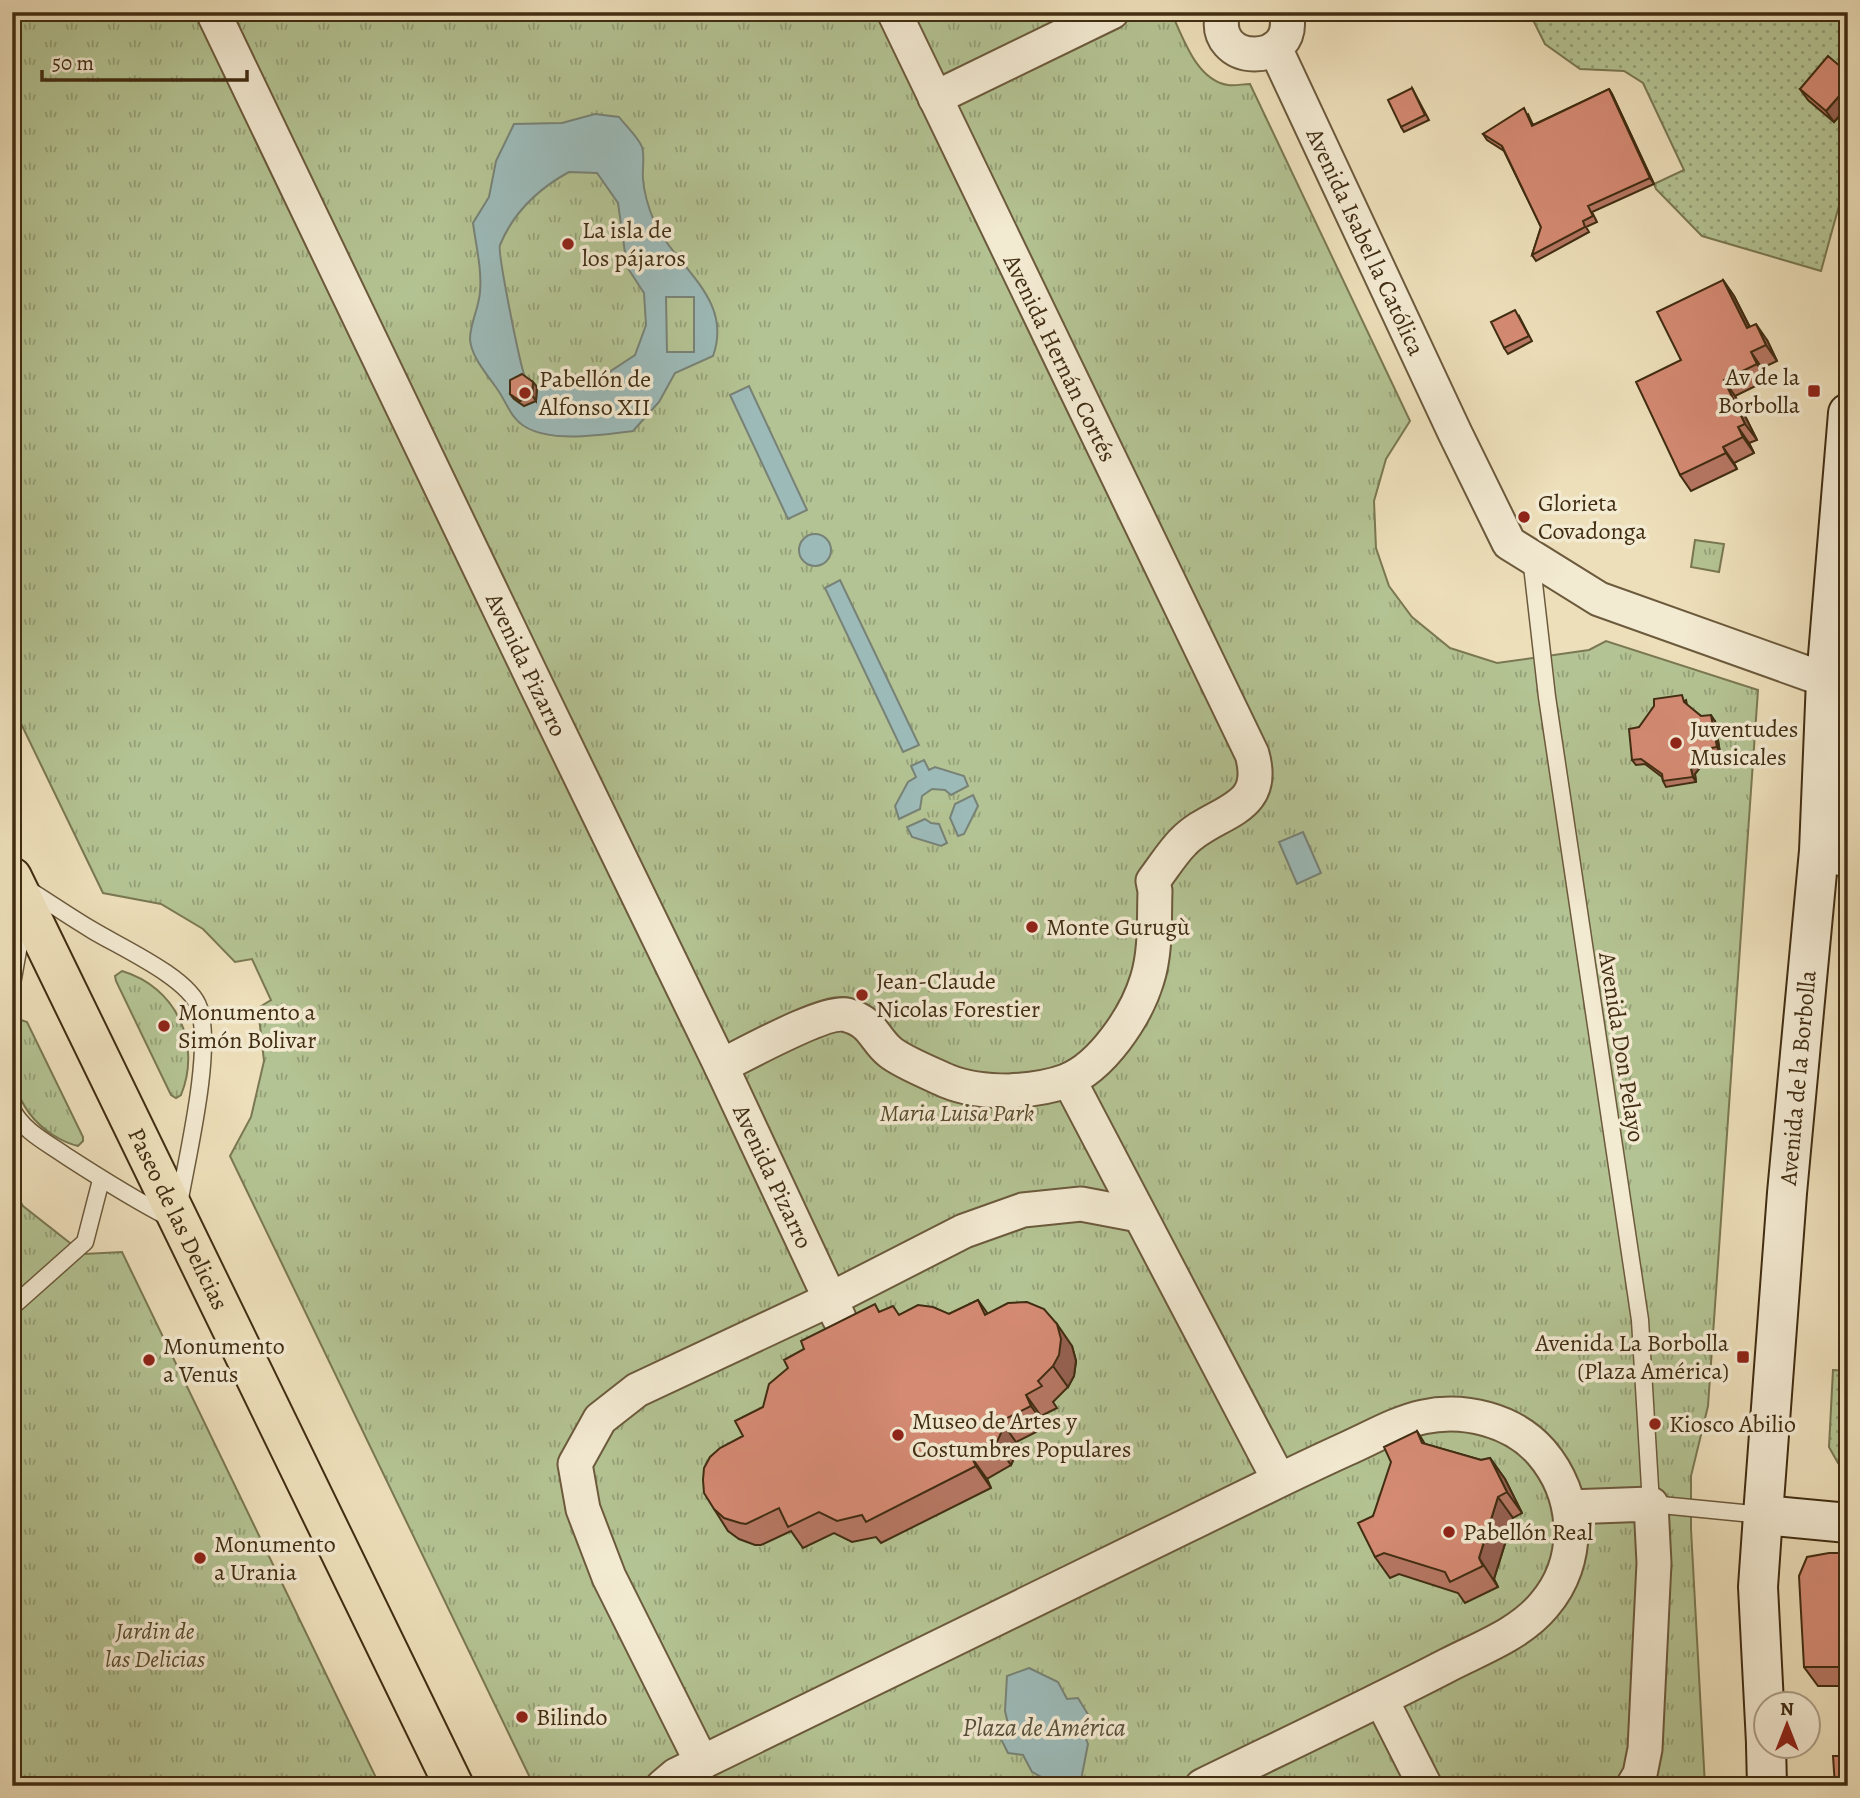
<svg xmlns="http://www.w3.org/2000/svg" width="1860" height="1798" font-family="Alegreya,serif">
<style>
.grass{fill:url(#grass-tufts);stroke:#7a7852;stroke-width:2}
.garden{fill:url(#garden-dots);stroke:#7a7852;stroke-width:2}
.water{fill:#9cbab8;stroke:#788276;stroke-width:2;fill-rule:evenodd}
.lines{fill:none;stroke-linecap:round;stroke-linejoin:round}
.lane-casing{stroke:#6c5a3c;stroke-width:19}
.street-casing{stroke:#6c5a3c;stroke-width:37}
.secondary-casing{stroke:#412d12;stroke-width:42}
.primary-casing{stroke:#412d12;stroke-width:42}
.lane{stroke:#f3ead2;stroke-width:16}
.street{stroke:#f3ead2;stroke-width:33}
.secondary{stroke:#f3ead2;stroke-width:38}
.primary{stroke:#eddfba;stroke-width:38}
.wall{fill:#b67763;stroke:#412d12;stroke-width:2}
.shaded-wall{fill:#946150;stroke:#412d12;stroke-width:2}
.building{fill:#d48a73;stroke:#412d12;stroke-width:2}
.poi-dot{fill:#8f2418;stroke:#f3ead2;stroke-width:2.5}
.labels{text-anchor:middle;dominant-baseline:central;stroke-width:7;stroke-linejoin:round;paint-order:stroke}
.poi-label{font-size:24px;fill:#412d12;stroke:#f3ead2;text-anchor:start}
.street-label{font-size:24px;fill:#412d12;stroke:#f3ead2}
.park-label{font-size:24px;font-style:italic;fill:#584b2c;stroke:#f3ead2}
.water-label{font-size:26px;font-style:italic;fill:#58503c;stroke:#f3ead2}
</style>
<defs>
<pattern id="grass-tufts" width="24" height="20" patternUnits="userSpaceOnUse" patternTransform="scale(1.75)"><rect width="24" height="20" fill="#b4c393"/><path d="M3 7l-1-3M5 7V3M7 7l1-3M15 17l-1-3M17 17v-4M19 17l1-3" fill="none" stroke="#949f77"/></pattern>
<pattern id="garden-dots" width="8" height="8" patternUnits="userSpaceOnUse" patternTransform="scale(1.75)"><rect width="8" height="8" fill="#b4c393"/><path d="M2 2h.1M6 6h.1" fill="none" stroke="#949f77" stroke-width="1.8" stroke-linecap="round"/></pattern>
</defs>
<rect width="100%" height="100%" fill="#eddfba"/>
<filter id="stains"><feTurbulence type="fractalNoise" baseFrequency=".00286" numOctaves="4"/><feColorMatrix values="0 0 0 0 .2 0 0 0 0 .09 0 0 0 0 .02 0 0 0 .5 -.17"/></filter>
<radialGradient id="worn" r=".72"><stop offset=".6" stop-color="#630" stop-opacity="0"/><stop offset="1" stop-color="#630" stop-opacity=".3"/></radialGradient>
<!-- grass -->
<path class="grass" d="M 12,12 L 1171,12 C 1183,37 1196,80 1228,85 C 1235,86 1243,84 1250,84 L 1410,421 L 1386,459 L 1374,501 L 1376,548 L 1389,586 L 1412,617 L 1450,648 L 1497,663 L 1589,650 L 1606,641 L 1758,690 L 1708,1406 L 1691,1476 L 1691,1529 L 1705,1786 L 534,1786 L 230,1156 L 251,1117 L 264,1061 L 258,1008 L 271,1000 L 252,959 L 235,962 L 203,929 L 161,904 L 103,893 L 12,705 Z
M 1695,540 L 1724,544 L 1719,572 L 1691,567 Z
M 122,971 C 176,987 202,1043 181,1095 L 176,1098 L 171,1095 L 116,981 L 115,976 Z
M 21,1020 L 27,1022 L 83,1137 L 83,1141 L 78,1146 C 69,1144 61,1140 53,1135 C 14,1110 3,1063 17,1021 Z
M 12,1188 L 23,1206 L 84,1254 L 122,1252 L 380,1786 L 12,1786 Z"/>
<!-- garden -->
<path class="garden" d="M 1529,12 L 1848,12 L 1848,173 L 1821,271 L 1702,236 L 1656,189 L 1654,184 L 1684,170 L 1643,83 L 1624,71 L 1580,69 L 1545,44 Z
M 1833,1370 L 1848,1371 L 1848,1470 L 1838,1463 L 1829,1447 Z"/>
<!-- water -->
<path class="water" d="M 595,114 L 619,117 C 626,126 638,137 642,147 C 645,156 642,170 643,179 C 644,192 649,209 654,221 C 675,267 734,298 713,356 L 675,373 L 659,402 L 633,431 C 601,435 537,446 515,418 C 508,410 503,396 495,386 C 486,373 471,356 470,339 C 470,323 479,308 480,292 C 482,269 476,246 473,223 L 489,197 L 496,161 L 514,124 L 562,123 ZM 569,172 L 597,173 L 618,203 L 627,267 L 644,293 L 646,325 L 635,355 L 606,374 L 559,376 L 537,387 C 533,384 527,381 525,377 C 520,365 497,251 500,245 C 514,211 538,189 569,172 ZM 666,297 L 694,297 L 694,352 L 667,352 Z
M 749,386 L 807,510 L 788,519 L 730,395 Z
M799 550a16 16 0 1 1 32 0a16 16 0 1 1-32 0Z
M 840,580 L 919,745 L 903,752 L 825,588 Z
M 924,760 L 929,770 L 935,767 L 964,776 L 968,786 L 951,795 L 945,790 L 932,789 L 922,796 L 920,809 L 899,819 L 895,806 L 908,782 L 916,777 L 911,766 Z
M 973,795 L 978,806 L 964,834 L 958,836 L 950,818 L 955,804 Z
M 925,819 L 931,823 L 939,824 L 947,843 L 941,846 L 912,837 L 907,827 Z
M 1303,832 L 1321,873 L 1297,884 L 1279,842 Z
M 1029,1668 L 1058,1682 L 1067,1699 L 1078,1698 L 1089,1716 L 1080,1724 L 1088,1744 L 1081,1780 L 1069,1786 L 1058,1786 L 1032,1772 L 1023,1755 L 1008,1753 L 1000,1737 L 1009,1728 L 1005,1711 L 1007,1676 Z"/>
<g class="lines">
<!-- lane casing -->
<g class="lane-casing">
<path id="lane" d="M 1531,557 L 1547,697 L 1640,1320 L 1651,1504 L 1763,1515
M 29,890 C 50,903 70,917 92,930 C 118,946 190,978 199,1008 C 213,1051 187,1157 179,1204
M 12,984 L 24,917
M 12,1109 C 23,1131 46,1142 66,1156 C 100,1178 133,1199 170,1218
M 12,1307 L 85,1242 L 101,1180"/>
</g>
<!-- street casing -->
<g class="street-casing">
<g id="street">
<path id="s1" d="M 213,12 L 536,685 L 721,1066 L 839,1318"/>
<path d="M 1223,12 C 1208,67 1300,69 1286,12"/>
<path id="s2" d="M 1275,48 L 1455,433 L 1509,543 L 1599,599 L 1826,680 L 1848,683"/>
<path d="M 935,98 L 1112,12"/>
<path d="M 1819,851 L 1848,861"/>
<path d="M 721,1066 C 744,1055 826,1009 847,1015 C 873,1022 874,1039 890,1052 C 902,1062 932,1074 947,1081 C 966,1089 989,1091 1009,1091 C 1029,1090 1047,1088 1066,1081 C 1102,1067 1136,1016 1147,980 C 1156,952 1154,920 1155,891 L 1153,881 C 1163,868 1172,853 1183,842 C 1213,810 1269,813 1252,754 L 894,12"/>
<path d="M 1069,1080 L 1279,1480"/>
<path d="M 1569,1507 L 1651,1504 L 1654,1563 L 1645,1749 L 1640,1774 L 1633,1786"/>
<path d="M 1381,1699 L 1425,1786"/>
<path d="M 702,1763 L 609,1577 L 583,1509 L 575,1464 L 600,1419 L 637,1390 L 829,1300 L 964,1231 L 1023,1210 L 1081,1204 L 1139,1215"/>
<path d="M 663,1786 L 676,1775 C 847,1692 1017,1608 1188,1525 C 1241,1499 1293,1473 1346,1449 C 1371,1438 1396,1423 1423,1417 C 1464,1408 1513,1420 1541,1452 C 1579,1496 1582,1561 1544,1605 C 1520,1634 1481,1648 1448,1665 C 1367,1707 1284,1746 1202,1786"/>
</g>
</g>
<!-- secondary casing -->
<g class="secondary-casing">
<g id="secondary">
<path d="M 1763,1515 L 1848,1523"/>
<path id="s3" d="M 1766,1743 L 1758,1587 L 1763,1515 L 1787,1193 L 1819,851 L 1826,680 L 1848,413"/>
<path d="M 1766,1745 L 1767,1786"/>
</g>
</g>
<!-- primary casing -->
<g class="primary-casing">
<g id="primary">
<path id="s4" d="M 12,877 L 454,1786"/>
</g>
</g>
<!-- lane -->
<use href="#lane" class="lane"/>
<!-- street -->
<use href="#street" class="street"/>
<!-- secondary -->
<use href="#secondary" class="secondary"/>
<!-- primary -->
<use href="#primary" class="primary"/>
</g>
<!-- wall -->
<path class="wall" d="M 1848,73 L 1848,106 L 1834,122 L 1808,100 L 1800,89 Z
M 1412,88 L 1429,120 L 1404,132 L 1401,127 Z
M 1609,89 L 1612,94 L 1654,184 L 1592,212 L 1597,222 L 1586,227 L 1589,232 L 1536,261 L 1532,255 L 1541,227 L 1504,151 L 1487,140 L 1483,134 L 1528,114 L 1533,125 Z
M 1723,280 L 1734,296 L 1750,327 L 1767,340 L 1777,361 L 1762,368 L 1768,380 L 1735,396 L 1757,440 L 1749,443 L 1754,453 L 1734,463 L 1737,469 L 1691,491 L 1680,475 L 1681,360 Z
M 1519,316 L 1532,341 L 1508,354 L 1504,348 Z
M 533,382 L 537,387 L 536,401 L 524,406 L 514,399 L 510,394 Z
M 1686,700 L 1687,705 L 1701,716 L 1715,721 L 1720,753 L 1710,755 L 1695,774 L 1696,782 L 1666,787 L 1663,781 L 1662,777 L 1645,764 L 1636,765 L 1632,760 L 1639,727 Z
M 978,1300 L 988,1314 L 1072,1346 L 1076,1361 L 1074,1376 L 1068,1387 L 1053,1402 L 1057,1408 L 1041,1416 L 1046,1427 L 1016,1442 L 1016,1454 L 1011,1465 L 987,1479 L 991,1488 L 881,1543 L 876,1537 L 852,1542 L 834,1533 L 803,1548 L 791,1531 L 761,1545 L 755,1545 L 739,1539 L 728,1531 L 714,1509 L 743,1436 L 763,1407 L 880,1312 L 899,1315 L 949,1314 Z
M 1417,1431 L 1425,1444 L 1481,1460 L 1490,1458 L 1505,1479 L 1522,1513 L 1513,1518 L 1494,1579 L 1498,1587 L 1465,1603 L 1458,1593 L 1399,1574 L 1390,1578 L 1375,1557 L 1373,1516 Z
M 1848,1553 L 1848,1686 L 1818,1686 L 1804,1667 Z"/>
<!-- shaded-wall -->
<path class="shaded-wall" d="M 1848,86 L 1848,106 L 1834,122 L 1826,111 Z
M 1609,89 L 1612,94 L 1654,184 L 1650,178 Z
M 1723,280 L 1734,296 L 1758,344 L 1747,328 Z
M 1756,324 L 1767,340 L 1777,361 L 1766,345 Z
M 1751,352 L 1762,368 L 1768,380 L 1757,364 Z
M 1724,380 L 1735,396 L 1757,440 L 1745,424 Z
M 533,382 L 537,387 L 536,401 L 532,395 Z
M 1738,427 L 1749,443 L 1754,453 L 1743,437 Z
M 1723,447 L 1734,463 L 1737,469 L 1726,453 Z
M 1711,715 L 1715,721 L 1720,753 L 1717,747 Z
M 1706,749 L 1710,755 L 1695,774 L 1696,782 L 1693,777 L 1691,769 Z
M 1057,1324 L 1072,1346 L 1076,1361 L 1074,1376 L 1068,1387 L 1053,1366 Z
M 1026,1395 L 1041,1416 L 1046,1427 L 1031,1406 Z
M 1001,1421 L 1016,1442 L 1016,1454 L 1011,1465 L 996,1444 Z
M 972,1458 L 987,1479 L 991,1488 L 976,1466 Z
M 1490,1458 L 1505,1479 L 1522,1513 L 1507,1492 Z
M 1498,1497 L 1513,1518 L 1494,1579 L 1498,1587 L 1479,1558 Z"/>
<!-- building -->
<path class="building" d="M 1828,56 L 1848,73 L 1848,86 L 1826,111 L 1800,89 Z
M 1412,88 L 1425,115 L 1401,127 L 1388,100 Z
M 1609,89 L 1650,178 L 1588,206 L 1593,216 L 1583,221 L 1585,227 L 1532,255 L 1541,227 L 1502,146 L 1483,134 L 1524,108 L 1532,126 Z
M 1723,280 L 1747,328 L 1756,324 L 1766,345 L 1751,352 L 1757,364 L 1724,380 L 1745,424 L 1738,427 L 1743,437 L 1723,447 L 1726,453 L 1680,475 L 1636,382 L 1681,360 L 1657,312 Z
M 1515,310 L 1529,336 L 1504,348 L 1491,322 Z
M 522,374 L 533,382 L 532,395 L 520,401 L 510,394 L 510,380 Z
M 1682,695 L 1684,702 L 1701,716 L 1711,715 L 1717,747 L 1706,749 L 1691,769 L 1693,777 L 1663,781 L 1662,774 L 1641,759 L 1632,760 L 1629,729 L 1639,727 L 1654,706 L 1654,699 Z
M 978,1300 L 985,1315 L 1008,1303 L 1027,1302 L 1044,1309 L 1057,1324 L 1061,1339 L 1059,1355 L 1053,1366 L 1038,1381 L 1042,1386 L 1026,1395 L 1031,1406 L 1001,1421 L 1001,1433 L 996,1444 L 972,1458 L 976,1466 L 866,1522 L 862,1515 L 837,1521 L 819,1512 L 788,1527 L 779,1508 L 746,1524 L 740,1523 L 724,1518 L 714,1509 L 704,1493 L 703,1480 L 704,1468 L 710,1457 L 720,1448 L 743,1436 L 735,1421 L 763,1407 L 769,1384 L 788,1368 L 784,1360 L 804,1349 L 801,1341 L 875,1304 L 879,1312 L 893,1306 L 899,1315 L 918,1305 L 933,1307 L 949,1314 Z
M 1417,1431 L 1422,1443 L 1481,1460 L 1490,1458 L 1507,1492 L 1498,1497 L 1479,1558 L 1483,1566 L 1450,1582 L 1445,1572 L 1384,1553 L 1375,1557 L 1358,1523 L 1373,1516 L 1391,1462 L 1384,1447 Z
M 1829,1553 L 1848,1553 L 1848,1667 L 1804,1667 L 1799,1576 L 1807,1557 Z
M 1833,1756 L 1848,1756 L 1848,1786 L 1835,1786 Z"/>
<!-- markers -->
<g class="poi-dot">
<circle cx="568" cy="244" r="7"/>
<rect x="1807" y="384" width="14" height="14" rx="3.5"/>
<circle cx="525" cy="393" r="7"/>
<circle cx="1524" cy="517" r="7"/>
<circle cx="1676" cy="743" r="7"/>
<circle cx="1032" cy="927" r="7"/>
<circle cx="862" cy="995" r="7"/>
<circle cx="164" cy="1026" r="7"/>
<rect x="1736" y="1350" width="14" height="14" rx="3.5"/>
<circle cx="149" cy="1360" r="7"/>
<circle cx="1655" cy="1424" r="7"/>
<circle cx="898" cy="1435" r="7"/>
<circle cx="1449" cy="1532" r="7"/>
<circle cx="200" cy="1558" r="7"/>
<circle cx="522" cy="1717" r="7"/>
</g>
<g class="labels">
<!-- poi labels -->
<g class="poi-label">
<text x="582" y="230">La isla de<tspan x="582" dy="28">los pájaros</tspan></text>
<text x="1800" y="377" text-anchor="end">Av de la<tspan x="1800" dy="28">Borbolla</tspan></text>
<text x="539" y="379">Pabellón de<tspan x="539" dy="28">Alfonso XII</tspan></text>
<text x="1538" y="503">Glorieta<tspan x="1538" dy="28">Covadonga</tspan></text>
<text x="1690" y="729">Juventudes<tspan x="1690" dy="28">Musicales</tspan></text>
<text x="1046" y="927">Monte Gurugù</text>
<text x="876" y="981">Jean-Claude<tspan x="876" dy="28">Nicolas Forestier</tspan></text>
<text x="178" y="1012">Monumento a<tspan x="178" dy="28">Simón Bolivar</tspan></text>
<text x="1729" y="1343" text-anchor="end">Avenida La Borbolla<tspan x="1729" dy="28">(Plaza América)</tspan></text>
<text x="163" y="1346">Monumento<tspan x="163" dy="28">a Venus</tspan></text>
<text x="912" y="1421">Museo de Artes y<tspan x="912" dy="28">Costumbres Populares</tspan></text>
<text x="1669" y="1424">Kiosco Abilio</text>
<text x="1463" y="1532">Pabellón Real</text>
<text x="214" y="1544">Monumento<tspan x="214" dy="28">a Urania</tspan></text>
<text x="536" y="1717">Bilindo</text>
</g>
<!-- street labels -->
<g class="street-label">
<text stroke="none"><textPath href="#s2" startOffset="214">Avenida Isabel la Católica</textPath></text>
<text transform="translate(1060 358) rotate(64)">Avenida Hernán Cortés</text>
<text stroke="none"><textPath href="#s1" startOffset="724">Avenida Pizarro</textPath></text>
<text transform="translate(1622 1047) rotate(81)">Avenida Don Pelayo</text>
<text stroke="none"><textPath href="#s3" startOffset="667">Avenida de la Borbolla</textPath></text>
<text stroke="none"><textPath href="#s1" startOffset="1292">Avenida Pizarro</textPath></text>
<text stroke="none"><textPath href="#s4" startOffset="380">Paseo de las Delicias</textPath></text>
</g>
<!-- park labels -->
<g class="park-label">
<text x="957" y="1113">Maria Luisa Park</text>
<text x="155" y="1631">Jardin de<tspan x="155" dy="28">las Delicias</tspan></text>
</g>
<!-- water labels -->
<g class="water-label">
<text x="1044" y="1727">Plaza de América</text>
</g>
</g>
<!-- margin -->
<rect width="1860" height="1798" fill="none" stroke="#eddfba" stroke-width="42"/>
<rect x="14" y="14" width="1832" height="1770" fill="none" stroke="#412d12" stroke-width="3.5"/>
<rect x="21" y="21" width="1818" height="1756" fill="none" stroke="#412d12" stroke-width="2"/>
<!-- north arrow -->
<g transform="translate(1787 1725)"><circle r="33" fill="#f3ead2" stroke="#ac9e85" stroke-width="2"/>
<path d="M0-5L12 26L0 18L-12 26Z" fill="#8f2418"/>
<text y="-10" font-size="19" font-weight="bold" text-anchor="middle" fill="#412d12">N</text>
</g>
<!-- scale -->
<path d="M42 70v10h205v-10" fill="none" stroke="#412d12" stroke-width="3.5"/>
<text x="52" y="70" font-size="21" fill="#412d12" stroke="#f3ead2" stroke-width="5" paint-order="stroke">50 m</text>
<rect width="100%" height="100%" filter="url(#stains)"/>
<rect width="100%" height="100%" fill="url(#worn)"/>
</svg>
